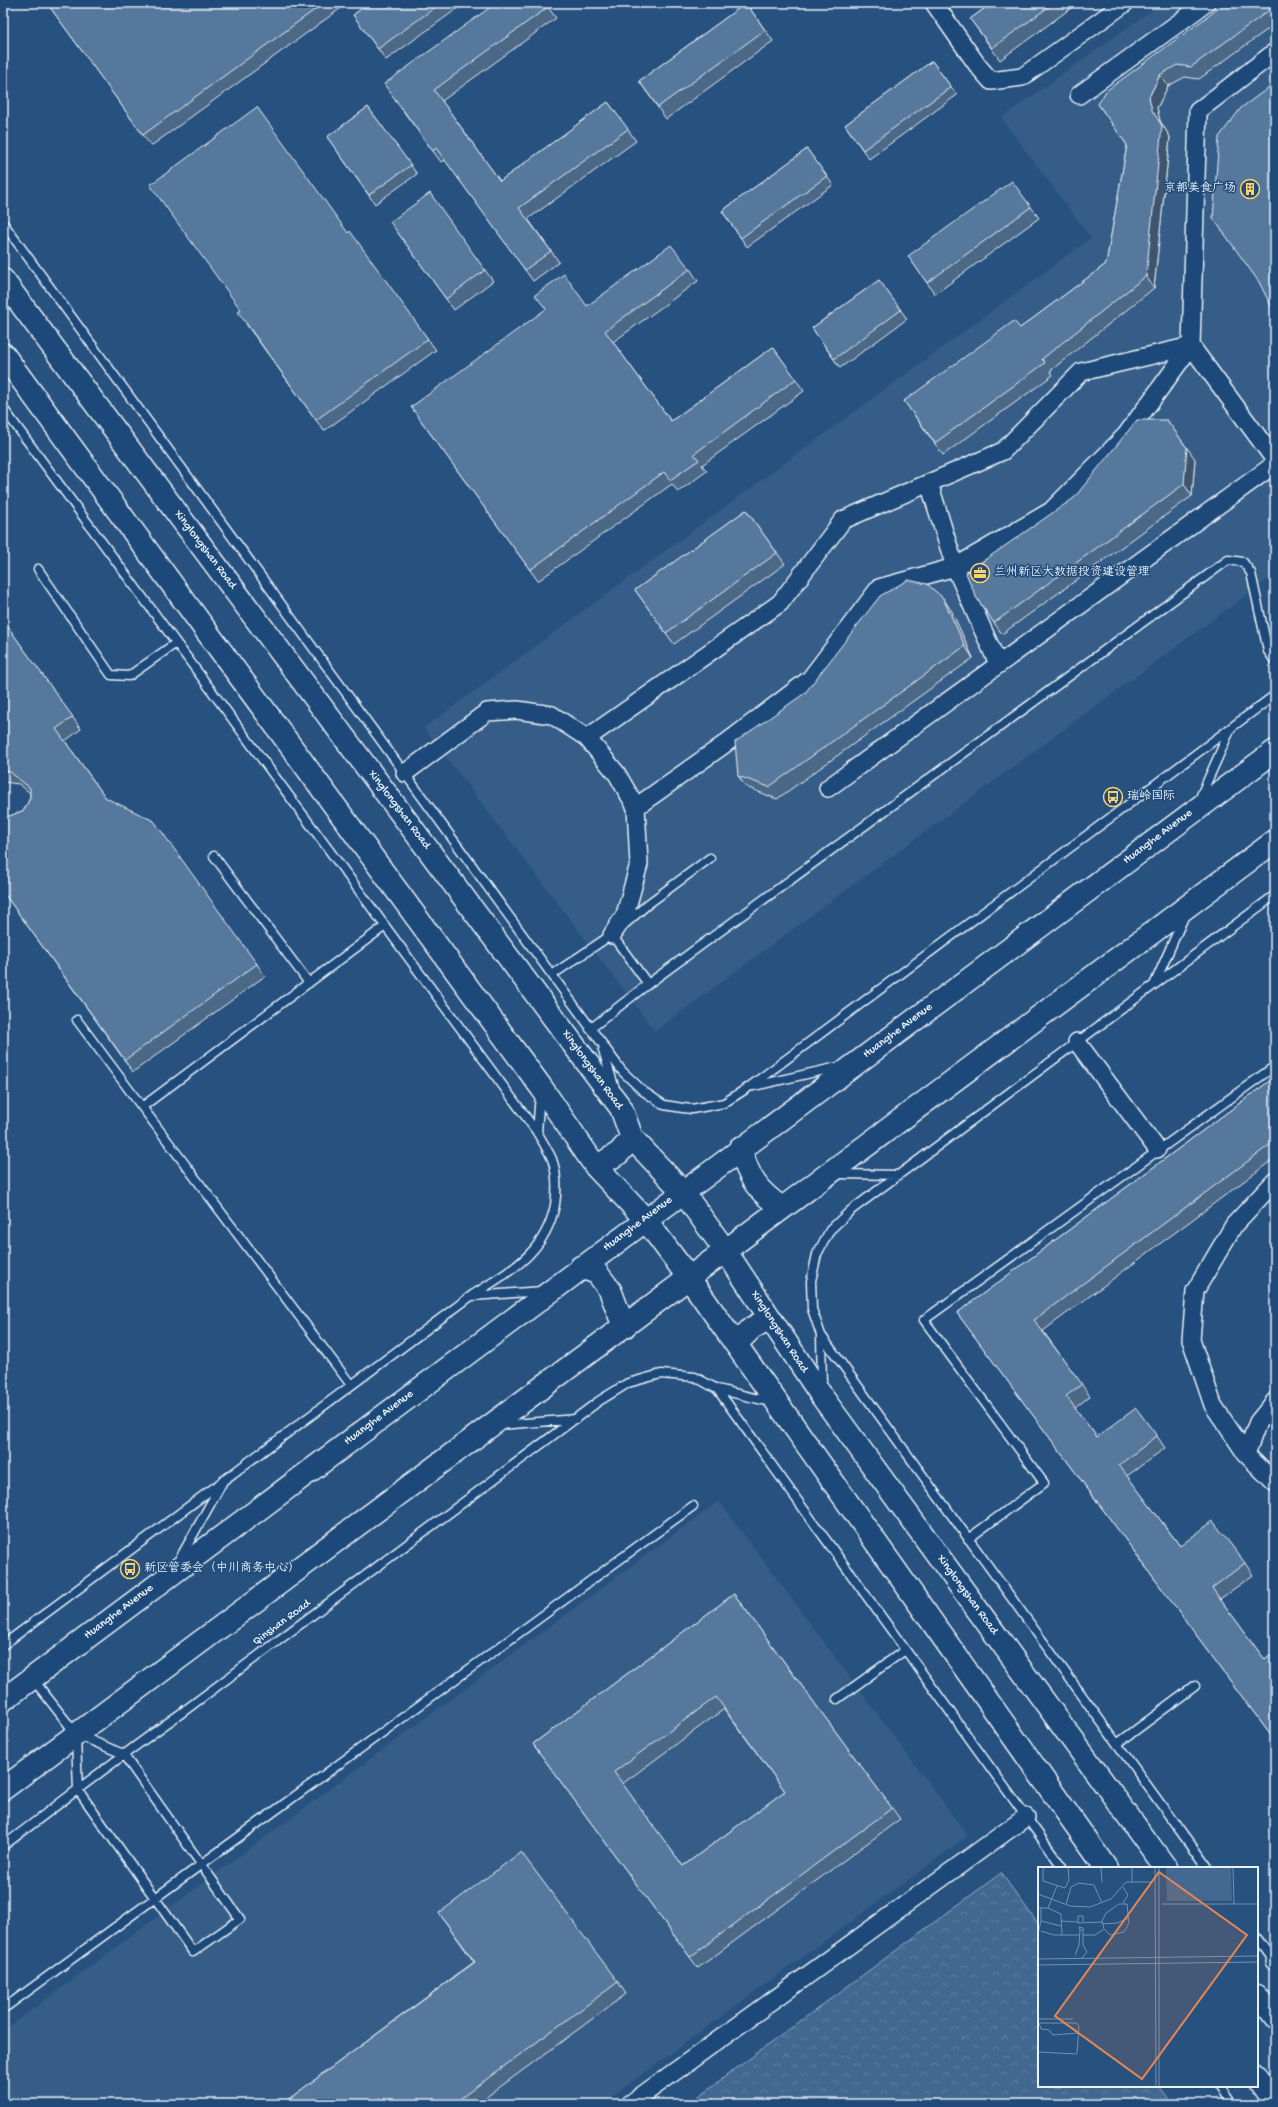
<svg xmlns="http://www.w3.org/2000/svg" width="1278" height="2107" font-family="'Gochi Hand','LXGW WenKai TC',sans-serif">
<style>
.built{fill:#355d88}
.forest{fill:url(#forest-crowns);stroke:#96acc4}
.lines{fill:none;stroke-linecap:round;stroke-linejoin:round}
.lane-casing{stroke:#e8f1f8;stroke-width:11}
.street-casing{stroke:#e8f1f8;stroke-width:20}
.secondary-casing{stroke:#e8f1f8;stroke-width:25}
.primary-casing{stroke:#e8f1f8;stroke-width:25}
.lane{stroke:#1f4a7a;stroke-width:8}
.street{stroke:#1f4a7a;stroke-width:17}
.secondary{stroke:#1f4a7a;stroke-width:22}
.primary{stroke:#1f4a7a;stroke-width:22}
.wall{fill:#4b6787;stroke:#e8f1f8;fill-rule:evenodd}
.shaded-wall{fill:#3d546e;stroke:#e8f1f8}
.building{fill:#57789d;stroke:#e8f1f8;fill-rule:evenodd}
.labels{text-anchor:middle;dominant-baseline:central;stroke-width:3;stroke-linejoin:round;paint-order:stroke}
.poi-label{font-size:12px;fill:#e8f1f8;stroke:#1f4a7a;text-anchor:start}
.street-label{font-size:12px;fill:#e8f1f8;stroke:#1f4a7a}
.inset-road{fill:none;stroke:#7491af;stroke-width:1}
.view{fill:#e88753;fill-opacity:0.15;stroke:#e88753;stroke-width:2}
.inset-edge{fill:none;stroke:#e8f1f8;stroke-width:2}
</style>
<defs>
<pattern id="forest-crowns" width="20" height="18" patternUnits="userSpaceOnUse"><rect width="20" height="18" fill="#436891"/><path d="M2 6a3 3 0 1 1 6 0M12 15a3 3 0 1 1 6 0" fill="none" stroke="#5e7ea1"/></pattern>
</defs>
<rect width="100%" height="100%" fill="#27517f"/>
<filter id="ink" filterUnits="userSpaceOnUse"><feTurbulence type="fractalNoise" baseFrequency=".025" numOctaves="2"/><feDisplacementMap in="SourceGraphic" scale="8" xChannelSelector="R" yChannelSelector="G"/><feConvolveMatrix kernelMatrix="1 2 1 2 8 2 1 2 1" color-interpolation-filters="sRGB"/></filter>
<g filter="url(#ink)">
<!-- built -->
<path class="built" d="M 1162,3 L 1275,3 L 1275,574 L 655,1031 L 424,728 L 1091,238 L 1001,118 Z
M 719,1501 L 968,1836 L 602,2104 L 3,2104 L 3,2031 Z"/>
<!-- forest -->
<path class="forest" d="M 1001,1873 L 1039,1925 L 1039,2086 L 1158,2086 L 1171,2104 L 688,2104 Z"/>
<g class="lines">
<!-- lane casing -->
<g class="lane-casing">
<path id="lane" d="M 3,223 L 622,1071 L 643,1091 L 664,1105 L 683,1108 L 692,1109 L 724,1103 L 749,1087 L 1275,695
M 3,408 L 537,1132 C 542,1141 548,1150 552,1159 C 557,1173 557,1191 555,1205 C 545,1254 510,1271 471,1296 L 3,1645
M 38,569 L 111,675 L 129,676 L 176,643
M 1198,802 L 1231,728
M 214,856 L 309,983
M 626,923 L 648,904 L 710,858
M 612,935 L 648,984
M 552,975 L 614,933
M 1154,985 L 1184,917
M 77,1020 L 142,1107
M 590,1029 L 648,984 L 1228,560 L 1243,562 L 1251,573 L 1268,651 L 1275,661
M 603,1050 L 614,1086
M 754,1086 L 842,1066
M 537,1132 L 540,1094
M 836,1174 L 899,1175
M 472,1296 L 543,1291
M 821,1335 L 822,1386
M 351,1385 L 142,1107 L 385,926
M 717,1389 L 1063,1868
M 500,1425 L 576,1419
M 968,1539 L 1044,1483 L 924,1320 L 1275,1066
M 179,1560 L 222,1483
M 33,1679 L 76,1734 L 123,1754 L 240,1919 L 193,1952 L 78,1790 L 76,1737
M 837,1699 L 905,1650
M 1117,1744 L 1195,1686
M 3,1846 C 62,1802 120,1756 180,1714 L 599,1401 L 628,1383 L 661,1374 L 695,1377 L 717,1389 L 771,1402
M 1207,1868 L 821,1335 L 812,1309 L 811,1281 L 817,1254 L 830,1230 L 850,1211 L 1275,895
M 1257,1937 L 1275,1962
M 3,2009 L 693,1506
M 1220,2086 L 1233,2104"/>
</g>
<!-- street casing -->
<g class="street-casing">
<path id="street" d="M 934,3 L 978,66 L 991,81 L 1022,77 L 1125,3
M 1275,52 L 1198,111 L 1191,346 L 1275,460
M 1079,95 L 1206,3
M 929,483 L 955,567 L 998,664
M 587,738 L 780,603 L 843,520 L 1003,451 L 1081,372 L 1191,346
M 405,773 L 487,712 L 517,710 L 552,715 L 587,738 L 617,774 L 636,807 L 639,864 L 625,915 L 612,935
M 828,788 L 1275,464
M 636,807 L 722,746 L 810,679 L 879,588 L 955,567 L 1051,511 L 1126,435 L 1191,346
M 1077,1042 L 1157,1149
M 1275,1181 L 1234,1225 L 1195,1291 L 1191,1340 L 1213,1405 L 1246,1454 L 1275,1483
M 1246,1454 L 1258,1422 L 1275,1401
M 1274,1960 L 1275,1959
M 630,2104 L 1026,1817"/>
</g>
<!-- secondary casing -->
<g class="secondary-casing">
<path id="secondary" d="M 3,280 L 585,1060 L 621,1108 L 632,1138 L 682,1191 L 725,1250 L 823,1398 L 1166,1868
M 3,354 L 541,1087 L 596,1167 L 645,1219 L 689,1278 L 1106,1868
M 596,1167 L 619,1153 L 632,1138
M 736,1344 L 752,1328 L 770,1318
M 1257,1995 L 1275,2019
M 1257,2077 L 1275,2102"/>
</g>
<!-- primary casing -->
<g class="primary-casing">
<path id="primary" d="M 740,1148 C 749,1178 756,1190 782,1208
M 581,1267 L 597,1273 L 610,1290 L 624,1327
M 3,1700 L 1275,751
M 3,1789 L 1275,841"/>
</g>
<!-- lane -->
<use href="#lane" class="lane"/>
<!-- street -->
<use href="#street" class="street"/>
<!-- secondary -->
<use href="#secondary" class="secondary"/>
<!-- primary -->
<use href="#primary" class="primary"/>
</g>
<!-- wall -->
<path class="wall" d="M 47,3 L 348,3 L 151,146 Z
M 369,3 L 465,3 L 386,60 L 353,15 Z
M 545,3 L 556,18 L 442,101 L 500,181 L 608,102 L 636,141 L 528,219 L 559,262 L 533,281 L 445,160 L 441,162 L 392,96 Z
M 746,3 L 773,41 L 666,119 L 639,81 Z
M 992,3 L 1078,3 L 1000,60 L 970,19 Z
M 1275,3 L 1275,24 L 1199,79 L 1185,77 L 1168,86 L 1157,108 L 1160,121 L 1170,137 L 1154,288 L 1050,371 L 1053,375 L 943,455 L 904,401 L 1020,328 L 1106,264 L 1127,145 L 1098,104 Z
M 932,61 L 957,95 L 869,159 L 845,125 Z
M 368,107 L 417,174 L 375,204 L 327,137 Z
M 807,149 L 833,185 L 747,247 L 722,211 Z
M 1031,207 L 1039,218 L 935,294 L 908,256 Z
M 348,233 L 436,350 L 324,431 L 246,324 Z
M 398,233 L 485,270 L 493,281 L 454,310 Z
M 690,269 L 698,281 L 613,342 L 671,421 L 773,347 L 804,391 L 702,465 L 707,471 L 678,492 L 672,484 L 538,581 L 419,418 L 587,306 Z
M 879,280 L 907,319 L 840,368 L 812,328 Z
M 1195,459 L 1192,496 L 1002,634 L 976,597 Z
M 746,510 L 785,564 L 674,644 L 635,590 Z
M 951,610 L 973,658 L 777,799 L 746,787 L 738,776 Z
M 3,620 L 81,729 L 65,741 L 106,798 L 257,964 L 265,976 L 133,1072 L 3,892 L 10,816 L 24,810 L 30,798 L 30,793 L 19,784 L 3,782 Z
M 1275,1077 L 1275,1158 L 1043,1331 L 1090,1396 L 1075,1408 L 1097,1437 L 1157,1436 L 1165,1448 L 1127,1476 L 1180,1546 L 1245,1563 L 1253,1575 L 1220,1599 L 1265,1660 L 1275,1652 L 1275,1741 L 957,1313 Z
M 734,1594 L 900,1819 L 698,1968 L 533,1744 ZM 724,1709 L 785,1791 L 683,1866 L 622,1784 Z
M 439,1913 L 618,1982 L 626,1994 L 477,2104 L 282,2104 L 474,1962 Z"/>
<!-- shaded-wall -->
<path class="shaded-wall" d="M 1160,75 L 1168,86 L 1157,108 L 1160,121 L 1170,137 L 1154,288 L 1146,276 L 1149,97 Z
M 1167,420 L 1195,459 L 1192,496 L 1184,484 Z
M 943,598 L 951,610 L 973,658 L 965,646 Z"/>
<!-- building -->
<path class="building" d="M 47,3 L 324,3 L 143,135 Z
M 369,3 L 441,3 L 378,49 L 353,15 Z
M 496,3 L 545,3 L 548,7 L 434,90 L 500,181 L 608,102 L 628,129 L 519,208 L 551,251 L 525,270 L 436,148 L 433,151 L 384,84 Z
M 746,3 L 765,30 L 658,107 L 639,81 Z
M 992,3 L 1054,3 L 992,48 L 970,19 Z
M 1226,3 L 1275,3 L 1275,6 L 1191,67 L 1177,65 L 1160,75 L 1149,97 L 1152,110 L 1162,126 L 1146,276 L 1042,359 L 1045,363 L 935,443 L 904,401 L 1014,321 L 1020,328 L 1106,264 L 1127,145 L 1098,104 L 1106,91 Z
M 932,61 L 951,87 L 863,150 L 845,125 Z
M 1275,83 L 1275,347 L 1274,346 L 1273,310 L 1259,282 L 1213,218 L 1219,137 L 1241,108 Z
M 257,107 L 348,233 L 350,231 L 428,339 L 316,420 L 238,312 L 241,310 L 150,185 Z
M 368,107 L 411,165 L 369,195 L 327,137 Z
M 807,149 L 827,176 L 741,238 L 722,211 Z
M 1012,181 L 1031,207 L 927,283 L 908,256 Z
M 430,193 L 485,270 L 446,299 L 390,222 Z
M 671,245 L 690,269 L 605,331 L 671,421 L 773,347 L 796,379 L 694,454 L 699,460 L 670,480 L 664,472 L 530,570 L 411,407 L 546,309 L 535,295 L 564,274 L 587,306 Z
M 879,280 L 901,310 L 834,359 L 812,328 Z
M 1137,420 L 1167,420 L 1187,448 L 1184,484 L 994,623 L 976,597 L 966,573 L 1074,498 Z
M 746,510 L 777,553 L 666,633 L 635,590 Z
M 908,580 L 927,584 L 943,598 L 965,646 L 769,787 L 738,776 L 735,742 L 805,693 L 880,596 Z
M 3,620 L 73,717 L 56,729 L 106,798 L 154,821 L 257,964 L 125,1060 L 3,892 L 3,815 L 10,816 L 24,810 L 30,798 L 30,788 L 10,772 L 3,771 Z
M 1275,1077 L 1275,1141 L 1034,1320 L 1082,1384 L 1066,1396 L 1097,1437 L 1136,1408 L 1157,1436 L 1119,1465 L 1180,1546 L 1213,1521 L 1245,1563 L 1212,1588 L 1265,1660 L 1275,1652 L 1275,1741 L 957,1313 Z
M 734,1594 L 892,1808 L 690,1957 L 533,1744 ZM 716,1697 L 785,1791 L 683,1866 L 614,1772 Z
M 521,1852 L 618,1982 L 453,2104 L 282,2104 L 475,1962 L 439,1913 Z"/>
</g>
<!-- icons -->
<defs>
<g id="building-ring" transform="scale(1)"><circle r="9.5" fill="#1f4a7a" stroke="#ffd166" stroke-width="1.5"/><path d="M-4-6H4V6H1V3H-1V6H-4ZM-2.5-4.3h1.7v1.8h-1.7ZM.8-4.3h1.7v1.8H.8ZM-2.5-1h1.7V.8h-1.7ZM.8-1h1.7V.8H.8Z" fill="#ffd166"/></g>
<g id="office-ring" transform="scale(1)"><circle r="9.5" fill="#1f4a7a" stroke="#ffd166" stroke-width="1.5"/><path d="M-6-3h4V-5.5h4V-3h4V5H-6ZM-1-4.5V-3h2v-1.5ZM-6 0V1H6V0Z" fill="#ffd166"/></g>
<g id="bus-ring" transform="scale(1)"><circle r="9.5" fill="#1f4a7a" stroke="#ffd166" stroke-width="1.5"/><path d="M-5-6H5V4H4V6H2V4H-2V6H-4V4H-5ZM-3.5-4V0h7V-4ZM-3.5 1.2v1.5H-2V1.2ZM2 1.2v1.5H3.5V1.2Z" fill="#ffd166"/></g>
</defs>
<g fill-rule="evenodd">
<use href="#building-ring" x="1250" y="189"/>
<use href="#office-ring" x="980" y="573"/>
<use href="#bus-ring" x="1113" y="797"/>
<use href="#bus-ring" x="130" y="1569"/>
</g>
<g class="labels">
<!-- poi labels -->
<g class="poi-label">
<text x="1236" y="189" text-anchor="end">京都美食广场</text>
<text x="994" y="573">兰州新区大数据投资建设管理</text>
<text x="1127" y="797">瑞岭国际</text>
<text x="144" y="1569">新区管委会（中川商务中心）</text>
</g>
<!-- street labels -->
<g class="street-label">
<text transform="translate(205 550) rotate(53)">Xinglongshan Road</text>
<text transform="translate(399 810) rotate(53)">Xinglongshan Road</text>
<text transform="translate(1158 837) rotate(-37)">Huanghe Avenue</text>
<text transform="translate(898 1031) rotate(-37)">Huanghe Avenue</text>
<text transform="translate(592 1070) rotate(54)">Xinglongshan Road</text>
<text transform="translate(638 1224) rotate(-37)">Huanghe Avenue</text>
<text transform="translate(779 1332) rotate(57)">Xinglongshan Road</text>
<text transform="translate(379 1418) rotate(-37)">Huanghe Avenue</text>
<text transform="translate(967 1595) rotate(54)">Xinglongshan Road</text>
<text transform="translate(119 1612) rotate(-37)">Huanghe Avenue</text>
<text transform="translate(282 1623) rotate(-37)">Qinshan Road</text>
</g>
</g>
<!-- overview -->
<g transform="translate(1038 1867)">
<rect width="220" height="220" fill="#27517f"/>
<path d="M 128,0 L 193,0 L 194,34 L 129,34 Z" fill="#436891"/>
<path class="inset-road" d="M 8,0 L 5,2 L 5,14 L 27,21 L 31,13 L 30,0M 63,0 L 64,15M 94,0 L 94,15M 117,0 L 118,220M 121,0 L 121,220M 195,0 L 196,37M 85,20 L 90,28 L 85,36M 0,27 L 32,39 L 52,40 L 73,32 L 88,15 L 114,15M 81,37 L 89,37 L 91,56 L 86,65 L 72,68 L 66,62 L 64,54 L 68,46 ZM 124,37 L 220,37M 28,38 L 33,20 L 41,16 L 56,18 L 64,36M 0,41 L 10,41 L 23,47 L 24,68M 3,41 L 3,54 L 23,59M 10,41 L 19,19M 23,54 L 40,55M 45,55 L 45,49 L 40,49 L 40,56 L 64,55M 64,57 L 79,56 L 91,51M 3,64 L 16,68 L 41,68M 0,67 L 3,54M 45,68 L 57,68 L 66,62M 37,88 L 41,78 L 42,63M 44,91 L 49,85 L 45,78 L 45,61 L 41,60 L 42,63 L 44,63M 0,92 L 220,89M 0,98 L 220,95M 0,152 L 35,152M 0,156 L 38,156 L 41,159 L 39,187 L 0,185M 1,156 L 3,162 L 11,163 L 15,168 L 40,166"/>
<path class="view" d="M 121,5 L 209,68 L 104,212 L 17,149 Z"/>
<rect width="220" height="220" class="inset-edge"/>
</g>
<!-- margin -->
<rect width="1278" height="2107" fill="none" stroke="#1f4a7a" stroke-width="16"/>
<rect x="8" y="8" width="1262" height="2091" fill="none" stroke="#e8f1f8" stroke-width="1.5" filter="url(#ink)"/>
</svg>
